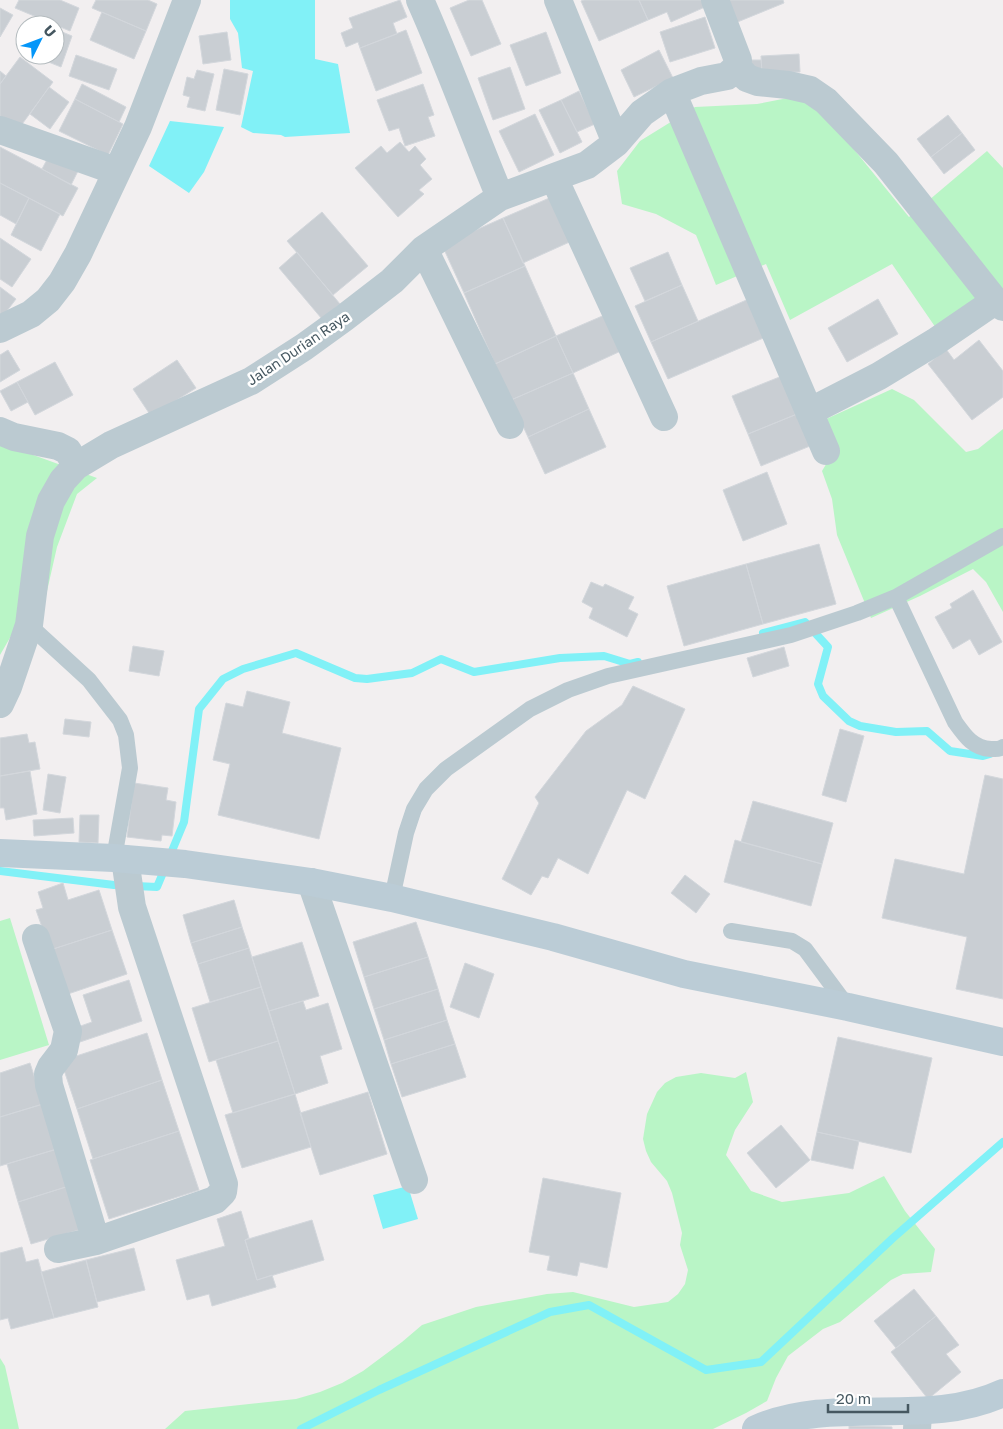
<svg xmlns="http://www.w3.org/2000/svg" width="1003" height="1429" font-family="'Golos Text',sans-serif">
<style>
.green{fill:#b9f5c6}
.water{fill:#81f1f7}
.lines{fill:none;stroke-linecap:round;stroke-linejoin:round}
.stream{stroke:#81f1f7;stroke-width:8}
.building{fill:#c9ced3;stroke:#d3d7dc}
.lane{stroke:#bbcad1;stroke-width:16}
.street{stroke:#bbcad1;stroke-width:28}
.secondary{stroke:#bbccd6;stroke-width:28}
.labels{text-anchor:middle;dominant-baseline:central;stroke-width:5;stroke-linejoin:round;paint-order:stroke}
.street-label{font-size:14px;fill:#455760;stroke:#fff}
</style>
<rect width="100%" height="100%" fill="#f2eff0"/>
<!-- green -->
<path class="green" d="M 798,96 L 826,115 L 909,217 L 987,151 L 1003,168 L 1003,303 L 938,331 L 892,264 L 790,320 L 766,264 L 716,285 L 696,235 L 656,214 L 622,204 L 617,171 L 640,141 L 695,107 L 757,104 Z
M 892,389 L 914,400 L 966,452 L 978,449 L 1003,429 L 1003,612 L 986,582 L 973,569 L 920,596 L 871,618 L 837,535 L 832,499 L 822,471 L 834,451 L 824,420 Z
M 0,443 L 97,478 L 77,494 L 57,547 L 40,622 L 11,636 L 0,655 Z
M 10,918 L 49,1045 L 0,1060 L 0,921 Z
M 746,1072 L 753,1102 L 735,1130 L 726,1155 L 751,1191 L 782,1202 L 849,1193 L 884,1176 L 905,1211 L 935,1249 L 931,1272 L 903,1274 L 891,1280 L 840,1322 L 823,1329 L 788,1356 L 776,1378 L 767,1401 L 746,1413 L 713,1429 L 165,1429 L 185,1411 L 296,1399 L 320,1392 L 342,1383 L 363,1371 L 402,1342 L 422,1325 L 476,1307 L 547,1294 L 573,1292 L 634,1307 L 668,1302 L 678,1294 L 685,1284 L 688,1270 L 680,1245 L 682,1233 L 672,1193 L 667,1181 L 651,1162 L 646,1151 L 643,1139 L 647,1114 L 657,1092 L 665,1083 L 676,1077 L 701,1073 L 735,1078 Z
M 0,1358 L 5,1366 L 19,1429 L 0,1429 Z"/>
<!-- water -->
<path class="water" d="M 230,0 L 315,0 L 315,59 L 338,64 L 350,133 L 285,137 L 281,135 L 253,133 L 241,127 L 253,71 L 242,68 L 238,33 L 230,19 Z
M 170,121 L 224,127 L 204,172 L 189,193 L 149,166 Z
M 408,1186 L 418,1219 L 383,1229 L 373,1195 Z"/>
<g class="lines">
<!-- stream -->
<path class="stream" d="M 763,633 L 805,622 L 828,647 L 818,684 L 823,696 L 849,721 L 860,726 L 896,732 L 927,731 L 950,751 L 983,756 L 990,754
M 169,858 L 184,822 L 199,709 L 223,679 L 243,669 L 296,653 L 355,678 L 367,679 L 412,673 L 441,659 L 474,672 L 560,658 L 604,656 L 630,664 L 638,662
M 0,871 L 114,885 L 157,887 L 165,868
M 301,1429 L 379,1390 L 550,1312 L 589,1305 L 706,1370 L 761,1362 L 893,1238 L 1003,1142"/>
</g>
<!-- building -->
<path class="building" d="M 19,0 L 60,0 L 79,8 L 70,31 L 15,8 Z
M 96,0 L 148,0 L 157,4 L 146,31 L 92,8 Z
M 400,0 L 407,17 L 393,23 L 397,34 L 360,48 L 358,42 L 346,47 L 341,33 L 353,28 L 349,18 Z
M 469,0 L 482,0 L 501,44 L 471,56 L 450,8 Z
M 584,0 L 639,0 L 648,20 L 599,41 L 581,1 Z
M 639,0 L 702,0 L 705,7 L 671,22 L 667,12 L 648,20 Z
M 725,0 L 783,0 L 784,3 L 735,23 Z
M 0,8 L 13,15 L 0,37 Z
M 102,12 L 146,31 L 134,59 L 90,40 Z
M 705,17 L 715,48 L 670,62 L 660,32 Z
M 55,29 L 72,36 L 61,67 L 31,55 L 55,55 Z
M 406,30 L 422,73 L 376,91 L 360,48 Z
M 227,32 L 231,60 L 203,64 L 199,36 Z
M 546,32 L 561,73 L 526,86 L 510,45 Z
M 659,50 L 673,78 L 634,97 L 621,70 Z
M 799,54 L 800,72 L 762,73 L 761,56 Z
M 76,55 L 117,69 L 109,90 L 69,76 Z
M 20,57 L 53,82 L 17,131 L 0,118 L 0,84 Z
M 748,60 L 761,60 L 762,71 L 748,71 Z
M 510,67 L 525,109 L 493,120 L 478,78 Z
M 224,69 L 248,74 L 240,115 L 216,110 Z
M 197,70 L 214,74 L 205,111 L 187,107 L 190,97 L 183,95 L 187,77 L 194,79 Z
M 0,71 L 6,76 L 0,84 Z
M 82,84 L 126,107 L 119,122 L 75,99 Z
M 423,84 L 434,115 L 428,117 L 435,136 L 405,146 L 399,128 L 389,131 L 377,100 Z
M 49,87 L 69,102 L 50,129 L 30,114 Z
M 579,91 L 595,124 L 577,132 L 561,100 Z
M 75,99 L 123,124 L 108,155 L 59,131 Z
M 561,100 L 582,142 L 560,153 L 539,110 Z
M 535,114 L 554,155 L 519,172 L 499,131 Z
M 948,115 L 962,133 L 931,157 L 917,139 Z
M 962,133 L 975,150 L 944,174 L 931,157 Z
M 400,142 L 409,152 L 415,146 L 426,159 L 420,165 L 432,179 L 419,190 L 424,194 L 398,217 L 355,168 L 381,146 L 387,153 Z
M 0,147 L 78,188 L 63,216 L 0,183 Z
M 50,154 L 79,169 L 71,185 L 42,169 Z
M 0,183 L 29,198 L 16,224 L 0,215 Z
M 554,196 L 574,240 L 523,263 L 503,218 Z
M 29,198 L 60,214 L 41,251 L 11,235 Z
M 322,212 L 368,266 L 333,295 L 287,241 Z
M 503,218 L 525,266 L 464,293 L 442,245 Z
M 0,238 L 31,259 L 12,287 L 0,279 Z
M 297,252 L 340,304 L 322,319 L 279,268 Z
M 668,252 L 682,285 L 645,301 L 630,268 Z
M 525,266 L 556,336 L 495,364 L 464,293 Z
M 682,285 L 698,321 L 651,342 L 635,306 Z
M 0,287 L 16,299 L 0,320 Z
M 751,298 L 768,336 L 668,379 L 651,342 Z
M 878,299 L 898,334 L 847,362 L 828,328 Z
M 607,314 L 623,350 L 573,373 L 556,336 Z
M 556,336 L 573,373 L 511,400 L 495,364 Z
M 979,340 L 1003,371 L 1003,397 L 972,420 L 928,364 L 946,349 L 954,360 Z
M 8,350 L 20,370 L 0,382 L 0,355 Z
M 177,360 L 196,388 L 151,416 L 133,389 Z
M 55,362 L 73,395 L 35,415 L 17,382 Z
M 573,373 L 589,409 L 528,437 L 511,400 Z
M 787,374 L 802,412 L 748,434 L 732,396 Z
M 17,382 L 28,402 L 11,411 L 0,391 Z
M 589,409 L 606,447 L 545,474 L 528,437 Z
M 802,412 L 815,444 L 761,466 L 748,434 Z
M 767,472 L 787,524 L 743,541 L 723,490 Z
M 819,544 L 836,604 L 763,624 L 746,564 Z
M 746,564 L 763,624 L 684,646 L 667,586 Z
M 591,582 L 603,587 L 605,584 L 634,597 L 628,609 L 638,614 L 627,637 L 589,618 L 593,608 L 582,602 Z
M 973,590 L 1002,642 L 979,655 L 970,639 L 953,649 L 935,617 L 952,608 L 950,604 Z
M 133,646 L 164,651 L 159,676 L 129,671 Z
M 784,647 L 789,666 L 753,677 L 747,658 Z
M 633,686 L 685,709 L 645,799 L 627,790 L 588,874 L 558,858 L 548,878 L 542,876 L 531,895 L 502,879 L 539,803 L 535,797 L 586,731 L 622,705 Z
M 247,691 L 290,702 L 282,733 L 341,748 L 319,839 L 218,815 L 230,764 L 213,760 L 226,703 L 243,707 Z
M 65,719 L 91,722 L 89,737 L 63,734 Z
M 840,729 L 864,736 L 846,802 L 822,795 Z
M 27,734 L 29,743 L 35,742 L 40,769 L 0,776 L 0,738 Z
M 30,771 L 37,814 L 6,820 L 4,808 L 0,808 L 0,776 Z
M 48,774 L 66,777 L 60,813 L 43,810 Z
M 985,775 L 1003,779 L 1003,999 L 956,989 L 967,937 L 882,918 L 895,859 L 964,874 Z
M 134,783 L 168,788 L 166,800 L 176,802 L 172,836 L 162,835 L 161,841 L 127,837 Z
M 753,801 L 833,823 L 822,864 L 741,842 Z
M 80,815 L 99,815 L 98,843 L 79,842 Z
M 73,818 L 74,833 L 34,836 L 33,820 Z
M 735,840 L 822,864 L 811,906 L 724,882 Z
M 685,875 L 710,894 L 696,913 L 671,893 Z
M 63,883 L 68,900 L 99,890 L 112,930 L 50,950 L 36,910 L 43,908 L 38,892 Z
M 234,900 L 242,927 L 191,943 L 183,915 Z
M 416,922 L 428,957 L 364,977 L 353,942 Z
M 242,927 L 249,948 L 198,964 L 191,943 Z
M 112,930 L 127,974 L 65,995 L 50,950 Z
M 302,942 L 319,996 L 269,1011 L 252,957 Z
M 249,948 L 261,987 L 210,1002 L 198,964 Z
M 428,957 L 438,989 L 374,1009 L 364,977 Z
M 465,963 L 494,974 L 479,1018 L 450,1007 Z
M 129,980 L 142,1021 L 80,1042 L 75,1028 L 92,1022 L 83,995 Z
M 261,987 L 278,1041 L 209,1062 L 192,1008 Z
M 438,989 L 447,1020 L 384,1040 L 374,1009 Z
M 303,1001 L 306,1010 L 328,1003 L 342,1049 L 320,1056 L 328,1083 L 295,1094 L 269,1011 Z
M 447,1020 L 455,1044 L 391,1064 L 384,1040 Z
M 147,1033 L 162,1080 L 77,1109 L 61,1061 Z
M 838,1037 L 932,1058 L 911,1153 L 817,1132 Z
M 278,1041 L 295,1094 L 233,1113 L 216,1060 Z
M 455,1044 L 466,1077 L 402,1097 L 391,1064 Z
M 30,1063 L 43,1104 L 0,1117 L 0,1073 Z
M 162,1080 L 179,1131 L 93,1159 L 77,1109 Z
M 368,1092 L 387,1154 L 320,1175 L 300,1113 Z
M 295,1094 L 311,1147 L 242,1168 L 225,1115 Z
M 43,1104 L 57,1149 L 0,1166 L 0,1117 Z
M 781,1125 L 810,1160 L 776,1188 L 747,1153 Z
M 179,1131 L 199,1190 L 109,1219 L 90,1160 Z
M 817,1132 L 859,1141 L 853,1169 L 811,1160 Z
M 57,1149 L 69,1186 L 18,1202 L 7,1164 Z
M 543,1178 L 621,1193 L 607,1268 L 580,1262 L 577,1276 L 547,1270 L 550,1256 L 529,1252 Z
M 69,1186 L 82,1229 L 31,1244 L 18,1202 Z
M 241,1211 L 249,1238 L 245,1240 L 257,1280 L 272,1275 L 276,1287 L 212,1306 L 209,1294 L 187,1300 L 176,1260 L 225,1246 L 217,1219 Z
M 312,1220 L 324,1260 L 257,1280 L 245,1240 Z
M 22,1247 L 26,1262 L 38,1259 L 54,1318 L 11,1329 L 8,1318 L 0,1320 L 0,1253 Z
M 134,1248 L 145,1290 L 97,1302 L 86,1260 Z
M 86,1260 L 98,1307 L 54,1318 L 41,1272 Z
M 914,1289 L 936,1316 L 896,1348 L 874,1321 Z
M 936,1316 L 959,1345 L 946,1354 L 961,1372 L 928,1399 L 891,1352 Z
M 849,1426 L 892,1427 L 892,1429 L 849,1429 Z"/>
<g class="lines">
<!-- lane -->
<path class="lane" d="M 896,597 L 955,722 C 965,736 973,748 991,749 C 996,749 998,750 1003,747
M 29,625 L 89,680 L 120,720 L 126,735 L 130,768 L 114,858
M 392,898 L 406,833 L 414,809 L 426,789 L 446,769 L 530,709 L 568,690 L 608,676 L 791,635 L 857,613 L 896,597 L 1003,536
M 731,931 L 792,941 L 805,949 L 848,1007"/>
<!-- street -->
<path class="street" d="M 420,0 C 449,65 473,132 500,197
M 558,0 L 616,143
M 737,67 L 747,78 L 758,82 L 788,85 L 810,90 L 826,101 L 886,163 L 995,301 L 1003,307
M 672,92 L 826,451
M 0,130 L 116,171
M 554,178 L 664,417
M 424,249 L 510,425
M 0,329 L 31,314 L 48,300 L 62,282 L 78,254 L 138,127 L 187,0
M 809,412 L 879,376 L 935,342 L 995,301
M 0,431 L 14,437 L 58,446 L 68,451 L 76,466
M 0,704 L 8,687 L 29,625 L 40,536 L 51,501 L 63,480 L 76,466 L 111,445 L 251,381 L 304,347 L 344,318 L 392,281 L 424,249 L 500,197 L 587,165 L 616,143 L 642,113 L 672,92 L 701,81 L 727,76 L 737,67 L 738,60 L 715,0
M 311,882 L 414,1180
M 36,938 L 68,1031 L 64,1050 L 51,1067 L 48,1074 L 49,1085 L 96,1241
M 58,1249 L 96,1241 L 215,1200 L 223,1192 L 224,1184 L 132,907 L 125,859
M 917,1429 L 918,1415"/>
<!-- secondary -->
<path class="secondary" d="M 0,853 L 114,858 L 185,864 L 311,882 L 392,898 L 553,937 L 684,974 L 848,1007 L 1003,1042
M 756,1429 C 836,1394 926,1429 1003,1393"/>
</g>
<g class="labels">
<!-- street labels -->
<g class="street-label">
<text transform="translate(298 348) rotate(-34)">Jalan Durian Raya</text>
</g>
</g>
<!-- north arrow -->
<g transform="translate(40 40) rotate(48)"><circle r="24" fill="#ffffff" stroke="#b5bcbf"/>
<path d="M0-4L9 19L0 12L-9 19Z" fill="#0396f9"/>
<text y="-8" font-size="14" font-weight="bold" text-anchor="middle" fill="#455760">U</text>
</g>
<!-- scale -->
<path d="M828 1404v8h80v-8" fill="none" stroke="#455760" stroke-width="2.5"/>
<text x="836" y="1404" font-size="15" fill="#455760" stroke="#ffffff" stroke-width="4" paint-order="stroke">20 m</text>
</svg>
